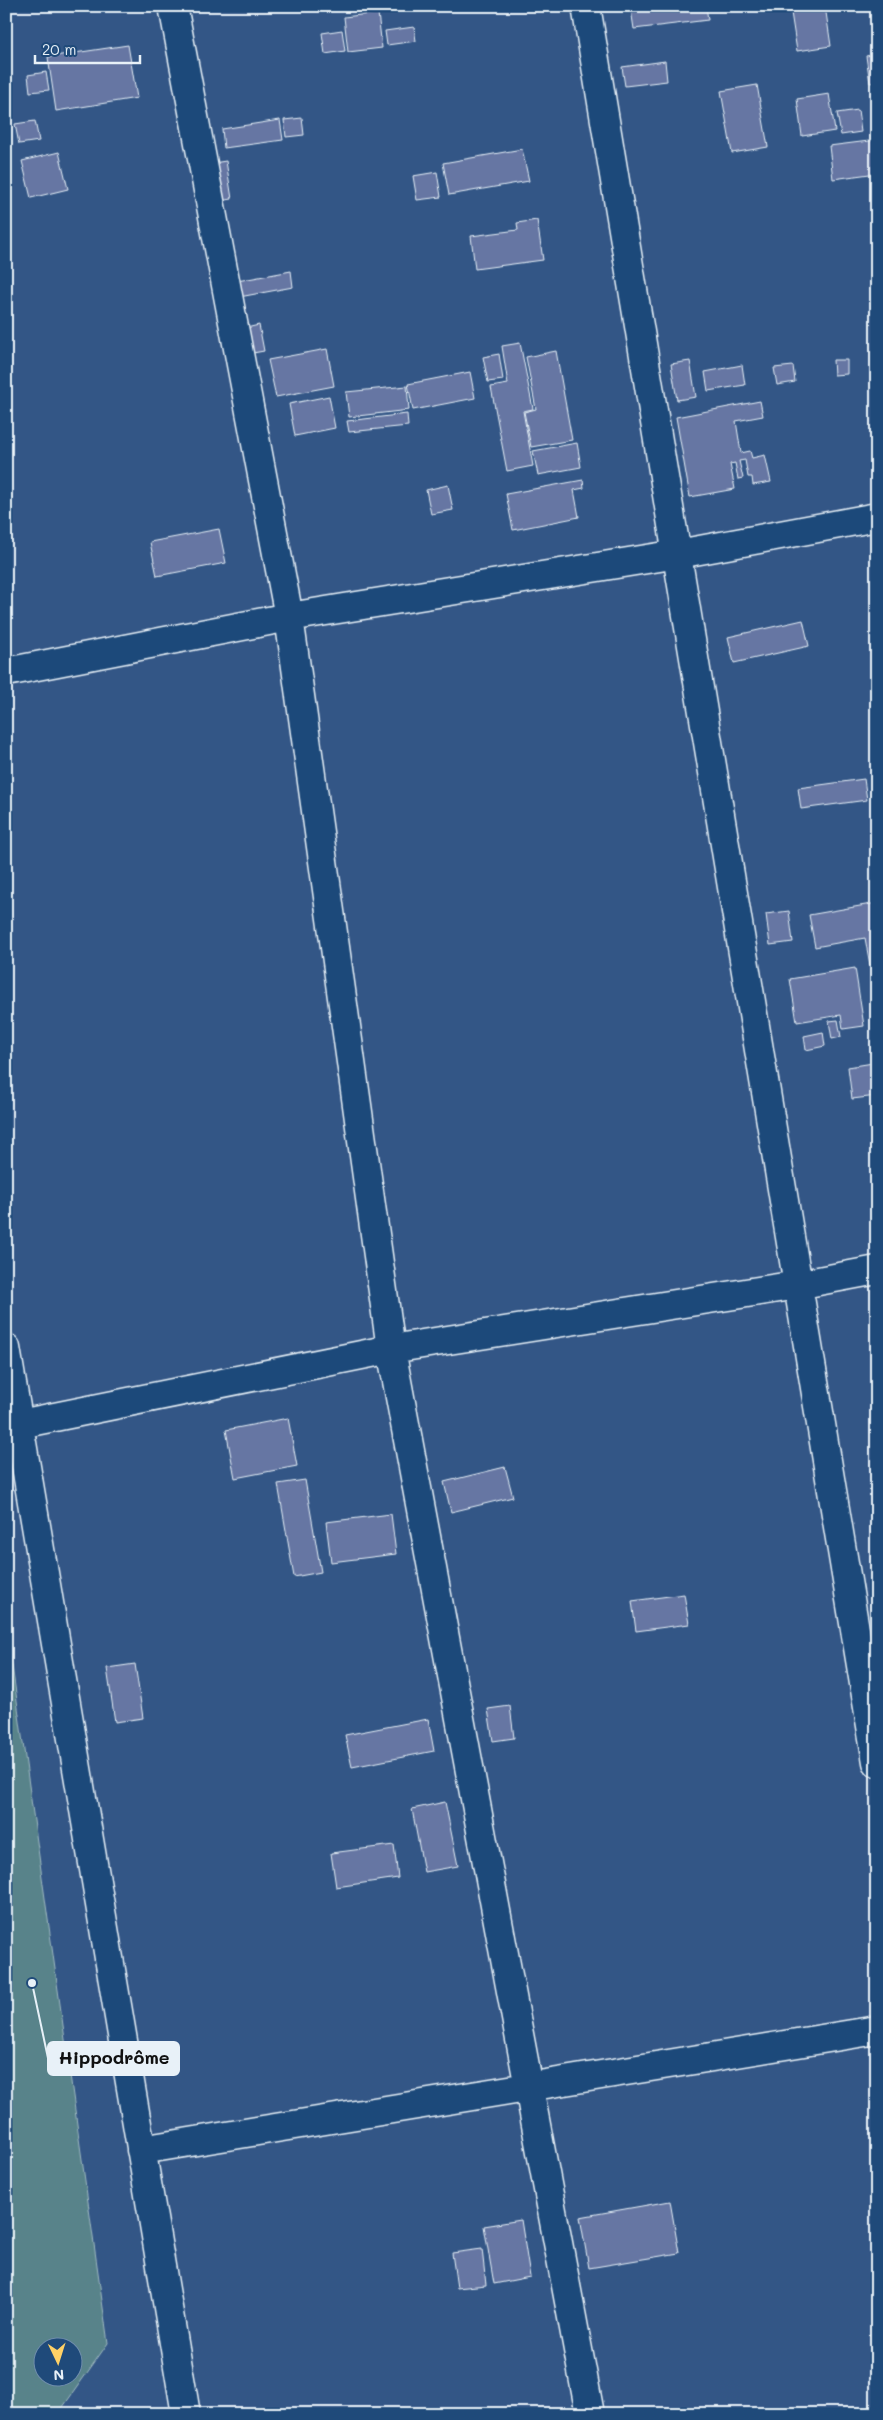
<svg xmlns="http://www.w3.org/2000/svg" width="883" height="2420" font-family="Mali,sans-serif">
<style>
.green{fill:#59838a;stroke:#a0bac1;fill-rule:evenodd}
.building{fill:#6676a3;stroke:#e8f1f8}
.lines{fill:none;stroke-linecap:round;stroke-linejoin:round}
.minor-casing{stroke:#e8f1f8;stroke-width:31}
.minor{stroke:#1f4a7a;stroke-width:28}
.leader{fill:none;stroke:#e8f1f8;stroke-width:2}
.callout-dot{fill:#e8f1f8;stroke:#1f4a7a;stroke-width:2}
.callout{fill:#e8f1f8;stroke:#e8f1f8;stroke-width:2}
.callout-label{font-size:18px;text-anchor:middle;font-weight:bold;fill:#111}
</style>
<rect width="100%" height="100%" fill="#335686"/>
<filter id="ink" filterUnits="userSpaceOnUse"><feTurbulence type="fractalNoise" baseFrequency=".02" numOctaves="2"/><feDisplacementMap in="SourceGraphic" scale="10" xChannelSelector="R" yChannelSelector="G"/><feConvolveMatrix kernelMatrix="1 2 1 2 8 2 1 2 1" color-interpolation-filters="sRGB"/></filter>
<g filter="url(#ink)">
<!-- green -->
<path class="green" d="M 6,1623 L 108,2343 L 58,2414 L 6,2414 ZM 42,2348 L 72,2348 L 72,2378 L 42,2378 Z"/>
<!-- building -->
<path class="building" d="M 657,6 L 706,6 L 708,20 L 634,29 L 631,9 Z
M 790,6 L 825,6 L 831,46 L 797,51 Z
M 378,13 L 382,48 L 348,52 L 344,17 Z
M 414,27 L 416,41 L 387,45 L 385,31 Z
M 342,30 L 345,51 L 325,54 L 322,33 Z
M 128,45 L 137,98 L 56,111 L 48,57 Z
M 877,54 L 877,82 L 870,83 L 866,56 Z
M 665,61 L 667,81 L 625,86 L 622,67 Z
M 46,72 L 49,90 L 30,92 L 28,75 Z
M 757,85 L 768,147 L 732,153 L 721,91 Z
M 829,94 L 835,131 L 802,136 L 797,99 Z
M 858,110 L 861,132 L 841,135 L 837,113 Z
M 302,118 L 304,135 L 286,137 L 284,120 Z
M 280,120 L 283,140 L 224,148 L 222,129 Z
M 35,121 L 39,141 L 19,144 L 15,124 Z
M 877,140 L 877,173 L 833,179 L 829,146 Z
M 522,149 L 529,181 L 449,195 L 443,163 Z
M 59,152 L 68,189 L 31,198 L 22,161 Z
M 226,161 L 232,199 L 214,202 L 207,164 Z
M 437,172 L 441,197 L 417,200 L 413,176 Z
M 537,220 L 543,260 L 475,269 L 471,236 L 518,230 L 517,223 Z
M 291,271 L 293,287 L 234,298 L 232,282 Z
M 259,325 L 264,351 L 242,355 L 238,330 Z
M 520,343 L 533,409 L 523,411 L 533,466 L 507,471 L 491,387 L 508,384 L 502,346 Z
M 327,349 L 334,386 L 276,397 L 268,360 Z
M 556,351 L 572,440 L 531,447 L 524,412 L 536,409 L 526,357 Z
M 499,354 L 503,380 L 488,382 L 483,357 Z
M 833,360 L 847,360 L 847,374 L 834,375 Z
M 690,361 L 696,397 L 677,400 L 671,364 Z
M 742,365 L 745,385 L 708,391 L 705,372 Z
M 793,366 L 795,382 L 777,385 L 774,368 Z
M 470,372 L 475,398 L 413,410 L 408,384 Z
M 407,386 L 409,410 L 349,417 L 346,392 Z
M 329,396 L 335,428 L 295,436 L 289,404 Z
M 760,401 L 763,416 L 736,421 L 741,453 L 750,451 L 752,458 L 765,455 L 771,482 L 753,485 L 752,477 L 748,477 L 745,460 L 739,461 L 743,478 L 738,479 L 735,463 L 730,464 L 735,489 L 690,497 L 676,417 Z
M 407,414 L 408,426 L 349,432 L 347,421 Z
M 577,443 L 581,467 L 538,475 L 533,451 Z
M 583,480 L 584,488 L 574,490 L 579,517 L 513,530 L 506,494 Z
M 448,485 L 453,510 L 431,514 L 426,490 Z
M 219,529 L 226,563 L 157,576 L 150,542 Z
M 803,620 L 809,646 L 734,663 L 728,637 Z
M 864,779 L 867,800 L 801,809 L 798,788 Z
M 877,903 L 877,964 L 870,965 L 865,938 L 815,947 L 809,915 Z
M 789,911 L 793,942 L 770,945 L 766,914 Z
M 855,968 L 864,1026 L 843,1029 L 841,1015 L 797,1022 L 790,979 Z
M 838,1020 L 841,1037 L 832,1039 L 829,1021 Z
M 823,1032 L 825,1046 L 806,1050 L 804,1036 Z
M 873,1063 L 877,1096 L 852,1099 L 848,1067 Z
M 288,1418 L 297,1466 L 235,1478 L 226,1430 Z
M 505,1467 L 513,1497 L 451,1512 L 444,1482 Z
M 305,1480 L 321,1572 L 294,1577 L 278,1484 Z
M 391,1514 L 396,1554 L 331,1562 L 326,1522 Z
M 684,1594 L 689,1624 L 636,1631 L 632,1601 Z
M 135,1664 L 143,1718 L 115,1722 L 107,1668 Z
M 510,1706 L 514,1738 L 493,1741 L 488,1709 Z
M 428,1719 L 434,1751 L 352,1767 L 345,1735 Z
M 445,1802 L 458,1866 L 424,1872 L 412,1809 Z
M 394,1845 L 398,1878 L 336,1887 L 331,1853 Z
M 670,2201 L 679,2253 L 589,2268 L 580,2217 Z
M 521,2220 L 530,2277 L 494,2284 L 484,2226 Z
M 482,2249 L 486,2285 L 457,2288 L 452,2253 Z"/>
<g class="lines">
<!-- minor casing -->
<g class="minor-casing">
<path id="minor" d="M 173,6 L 289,617 L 391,1349 L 590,2414
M 586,6 L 877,1762
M 6,672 L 289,617 L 678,554 L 877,517
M 6,1348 L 186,2414
M 20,1424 L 391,1349 L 797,1285 L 877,1270
M 141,2150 L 877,2030"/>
</g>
<!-- minor -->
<use href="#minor" class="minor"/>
</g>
</g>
<!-- callouts -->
<path class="leader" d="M32 1983L48 2058"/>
<circle class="callout-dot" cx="32" cy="1983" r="5"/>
<rect class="callout" x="48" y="2042" width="131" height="33" rx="5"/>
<g class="callout-label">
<text x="114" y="2064">Hippodrôme</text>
</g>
<!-- margin -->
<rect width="883" height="2420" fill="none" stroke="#1f4a7a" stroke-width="25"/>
<rect x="12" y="12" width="858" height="2395" fill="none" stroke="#e8f1f8" stroke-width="2" filter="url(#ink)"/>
<!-- north arrow -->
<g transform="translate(58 2362) rotate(176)"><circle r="24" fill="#1f4a7a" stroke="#6f8dac"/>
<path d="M0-4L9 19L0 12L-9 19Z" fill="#ffd166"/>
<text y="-8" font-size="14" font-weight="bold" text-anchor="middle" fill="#e8f1f8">N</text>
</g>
<!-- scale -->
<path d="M35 55v8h105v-8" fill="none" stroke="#e8f1f8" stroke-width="2.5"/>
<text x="42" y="55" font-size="15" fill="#e8f1f8" stroke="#1f4a7a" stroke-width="4" paint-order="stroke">20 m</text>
</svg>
